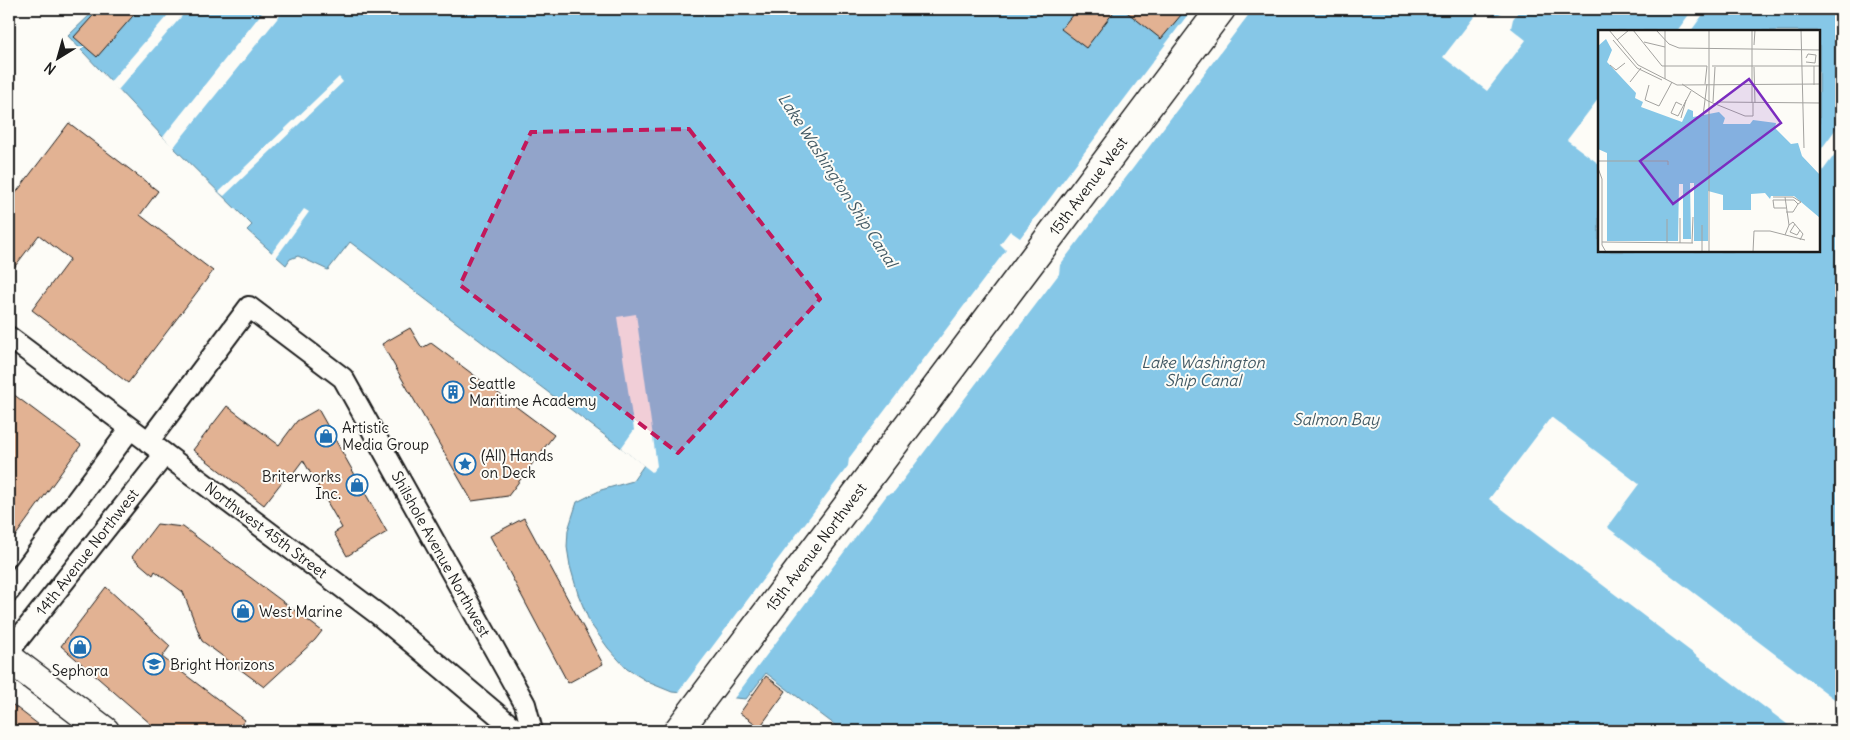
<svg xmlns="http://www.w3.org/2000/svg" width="1850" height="740" font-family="Delius,sans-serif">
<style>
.water{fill:#86c7e7;stroke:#5c8396;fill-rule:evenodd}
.pier{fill:#fdfcf7}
.building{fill:#e2b293;stroke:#1c1c1c}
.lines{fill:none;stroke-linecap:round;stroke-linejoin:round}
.street-casing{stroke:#1c1c1c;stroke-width:24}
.secondary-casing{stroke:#1c1c1c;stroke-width:31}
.primary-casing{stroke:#1c1c1c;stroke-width:31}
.street{stroke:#fdfcf7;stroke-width:20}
.secondary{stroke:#fdfcf7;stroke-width:28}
.primary{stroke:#fdfcf7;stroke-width:28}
.marked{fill:#c2185b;fill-opacity:0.2;stroke:#c2185b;stroke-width:4;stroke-dasharray:10 6;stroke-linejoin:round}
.labels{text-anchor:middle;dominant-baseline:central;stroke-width:4;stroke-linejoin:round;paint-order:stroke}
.street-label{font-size:15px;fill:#1c1c1c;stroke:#fdfcf7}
.poi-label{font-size:15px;fill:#1c1c1c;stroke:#fdfcf7;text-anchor:start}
.water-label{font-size:16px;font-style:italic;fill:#415863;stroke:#fdfcf7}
.inset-road{fill:none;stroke:#a3a29f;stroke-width:1}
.view{fill:#7b2cbf;fill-opacity:0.15;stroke:#7b2cbf;stroke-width:2.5}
.inset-edge{fill:none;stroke:#1c1c1c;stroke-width:2.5}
</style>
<rect width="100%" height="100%" fill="#fdfcf7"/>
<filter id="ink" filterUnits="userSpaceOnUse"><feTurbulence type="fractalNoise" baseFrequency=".02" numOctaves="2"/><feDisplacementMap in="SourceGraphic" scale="10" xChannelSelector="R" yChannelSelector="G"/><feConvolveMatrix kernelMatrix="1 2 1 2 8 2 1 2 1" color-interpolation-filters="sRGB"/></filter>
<g filter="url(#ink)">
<!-- water -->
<path class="water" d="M 96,9 L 1841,9 L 1841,731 L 843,731 L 766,673 L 746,699 L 672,692 L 650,683 L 627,669 L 608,648 L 590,623 L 578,594 L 570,566 L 567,547 L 568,530 L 577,502 L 601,490 L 633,481 L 644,465 L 350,242 L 328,270 L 298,256 L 290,259 L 286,265 L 247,230 L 252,225 L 163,137 L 68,36 ZM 1599,31 L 1819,31 L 1819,251 L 1599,251 Z"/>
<!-- pier -->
<path class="pier" d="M 173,9 L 188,9 L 118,90 L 110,82 Z
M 265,9 L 285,9 L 173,148 L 163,137 Z
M 1192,9 L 1253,9 L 1060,265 L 1059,274 L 894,492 L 887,495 L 732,701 L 676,695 L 848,466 L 849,458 L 1006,250 L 1000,244 L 1010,231 L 1020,238 Z
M 1480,9 L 1485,9 L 1495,16 L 1503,12 L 1506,9 L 1520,9 L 1513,19 L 1511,28 L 1526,40 L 1487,91 L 1443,57 Z
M 1693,9 L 1707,9 L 1691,31 L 1677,31 Z
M 339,77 L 343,82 L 224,196 L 219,192 Z
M 1599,98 L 1599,164 L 1567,140 Z
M 1841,122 L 1841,146 L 1819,176 L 1819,152 Z
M 304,209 L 309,212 L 275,259 L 270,255 Z
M 636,314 L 657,466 L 652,472 L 621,448 L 634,430 L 617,317 Z
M 1551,417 L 1639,484 L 1607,527 L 1841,704 L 1841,731 L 1796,731 L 1489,499 Z"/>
<!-- building -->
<path class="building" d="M 99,9 L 139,9 L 97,57 L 74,37 Z
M 1077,9 L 1116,9 L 1086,48 L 1061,29 Z
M 1123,9 L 1186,9 L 1161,39 Z
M 69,123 L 158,191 L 140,215 L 213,271 L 128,383 L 32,310 L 70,259 L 39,235 L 9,274 L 9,202 Z
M 410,328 L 422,348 L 431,343 L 554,435 L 508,496 L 472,501 L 382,344 Z
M 9,391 L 81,445 L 9,545 Z
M 227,406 L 279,445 L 297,421 L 318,409 L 387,532 L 347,556 L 334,533 L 342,528 L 303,460 L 291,476 L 288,474 L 264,505 L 193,450 Z
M 524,518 L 603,664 L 568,683 L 490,536 Z
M 157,524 L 183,527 L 322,631 L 315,640 L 264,687 L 202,641 L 183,592 L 155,571 L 153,575 L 132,557 Z
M 106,587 L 170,646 L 162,657 L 245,720 L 236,731 L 159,731 L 61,646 Z
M 766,676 L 786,691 L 760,727 L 740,713 Z
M 9,702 L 47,731 L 9,731 Z"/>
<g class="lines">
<!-- street casing -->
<g class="street-casing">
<path id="street" d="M 9,337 L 379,615 L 517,731
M 148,442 L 249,307 L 343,378 L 525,704 L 532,731
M 9,591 L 130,429
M 9,651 L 165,454"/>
</g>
<!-- secondary casing -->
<g class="secondary-casing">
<path id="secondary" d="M 9,658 L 105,731"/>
</g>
<!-- primary casing -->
<g class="primary-casing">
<path id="primary" d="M 678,731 L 1221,9"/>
</g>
<!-- street -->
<use href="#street" class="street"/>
<!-- secondary -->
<use href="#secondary" class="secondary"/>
<!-- primary -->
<use href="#primary" class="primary"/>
</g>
</g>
<!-- marked area -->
<path class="marked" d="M 689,129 L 820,299 L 678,453 L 460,285 L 531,132 Z"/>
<!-- icons -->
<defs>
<g id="building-ring" transform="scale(1.125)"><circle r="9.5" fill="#fdfcf7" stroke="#1f6fb2" stroke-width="1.5"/><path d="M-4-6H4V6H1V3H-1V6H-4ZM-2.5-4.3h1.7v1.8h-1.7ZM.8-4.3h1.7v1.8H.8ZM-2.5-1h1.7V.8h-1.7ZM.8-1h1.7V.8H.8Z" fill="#1f6fb2"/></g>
<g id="shop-ring" transform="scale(1.125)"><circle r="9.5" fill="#fdfcf7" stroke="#1f6fb2" stroke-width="1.5"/><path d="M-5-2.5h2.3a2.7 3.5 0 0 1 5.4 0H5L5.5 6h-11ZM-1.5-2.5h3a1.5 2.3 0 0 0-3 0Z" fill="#1f6fb2"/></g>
<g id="sight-ring" transform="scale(1.125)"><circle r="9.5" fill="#fdfcf7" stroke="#1f6fb2" stroke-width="1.5"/><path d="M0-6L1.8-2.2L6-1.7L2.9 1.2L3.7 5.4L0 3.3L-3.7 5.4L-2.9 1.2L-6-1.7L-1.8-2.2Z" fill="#1f6fb2"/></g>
<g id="school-ring" transform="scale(1.125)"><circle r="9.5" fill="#fdfcf7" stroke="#1f6fb2" stroke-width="1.5"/><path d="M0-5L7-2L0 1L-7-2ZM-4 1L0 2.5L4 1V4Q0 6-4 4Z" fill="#1f6fb2"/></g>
</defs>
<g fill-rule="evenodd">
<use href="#building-ring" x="453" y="392"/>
<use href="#shop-ring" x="326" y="436"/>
<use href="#sight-ring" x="465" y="464"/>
<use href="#shop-ring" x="357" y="485"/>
<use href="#shop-ring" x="243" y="611"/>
<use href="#shop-ring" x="80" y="647"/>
<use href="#school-ring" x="154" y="664"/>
</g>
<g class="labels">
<!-- street labels -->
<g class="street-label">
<text transform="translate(1088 186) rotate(-53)">15th Avenue West</text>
<text transform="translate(266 530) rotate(37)">Northwest 45th Street</text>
<text transform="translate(816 547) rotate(-53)">15th Avenue Northwest</text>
<text transform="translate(87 552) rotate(-52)">14th Avenue Northwest</text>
<text transform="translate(441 554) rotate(61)">Shilshole Avenue Northwest</text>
</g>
<!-- poi labels -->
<g class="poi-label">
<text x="469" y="383">Seattle<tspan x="469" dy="17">Maritime Academy</tspan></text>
<text x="342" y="427">Artistic<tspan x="342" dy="17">Media Group</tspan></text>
<text x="481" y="455">(All) Hands<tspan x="481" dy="17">on Deck</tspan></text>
<text x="341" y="476" text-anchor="end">Briterworks<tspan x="341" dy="17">Inc.</tspan></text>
<text x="259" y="611">West Marine</text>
<text x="170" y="664">Bright Horizons</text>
<text x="80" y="670" text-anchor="middle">Sephora</text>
</g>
<!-- water labels -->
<g class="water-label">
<text transform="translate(838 180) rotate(57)">Lake Washington Ship Canal</text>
<text x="1203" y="362">Lake Washington<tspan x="1203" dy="18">Ship Canal</tspan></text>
<text x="1336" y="419">Salmon Bay</text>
</g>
</g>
<!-- overview -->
<g transform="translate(1598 30)">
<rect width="222" height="222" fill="#fdfcf7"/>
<path d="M 8,9 L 14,20 L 9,32 L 38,63 L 37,68 L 45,72 L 43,77 L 84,92 L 90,79 L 95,81 L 95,87 L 121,82 L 127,88 L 125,94 L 152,94 L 155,90 L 178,93 L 177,98 L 193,114 L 200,113 L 204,126 L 222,145 L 222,188 L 196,166 L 173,166 L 172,169 L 167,163 L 153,164 L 153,180 L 125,180 L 125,165 L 110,161 L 110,211 L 9,211 L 9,123 L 0,119 L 0,16 Z" fill="#86c7e7"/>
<path d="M 92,153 L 96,153 L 96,211 L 80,211 L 81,154 L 85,154 L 85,209 L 93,209 Z" fill="#fdfcf7"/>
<path class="inset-road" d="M 11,0 L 40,35 L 79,55 L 223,54M 35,0 L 64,36 L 109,36 L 107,54M 58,0 L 71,14 L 81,18 L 223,20M 111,0 L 111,222M 203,0 L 206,118M 203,0 L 223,0M 15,10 L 39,38 L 64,50M 19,10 L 31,0M 46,12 L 67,17M 156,15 L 157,0M 208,32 L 217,33 L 218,25 L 210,24 L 208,28M 12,35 L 18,40 L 27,33M 114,36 L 223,36M 156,37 L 157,73M 67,49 L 67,0M 32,52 L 43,38M 84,54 L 110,71 L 147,86 L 155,86 L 155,73M 51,55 L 47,70 L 61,76 L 74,52M 216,55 L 216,36M 115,72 L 117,37M 119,72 L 223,73M 154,73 L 154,0M 84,75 L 78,72 L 73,83 L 80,86 L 93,61M 105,86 L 109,54M 83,88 L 88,70M 0,131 L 70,131 L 70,135M 0,138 L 4,149 L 4,215 L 8,222M 175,167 L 195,167 L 203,172 L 200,174M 188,178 L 176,178 L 175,170 L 196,170 L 200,174 L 195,182 L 188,182M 197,194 L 192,202 L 199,205 L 202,200M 191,195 L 195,192 L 205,204 L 202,210M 187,205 L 191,195 L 187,167M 4,212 L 95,213M 69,213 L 69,189M 82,213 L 82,188M 94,213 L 95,187M 104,222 L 104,195M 147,222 L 169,222M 155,222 L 156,201 L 172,201 L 207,210"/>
<path class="view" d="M 151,49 L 183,93 L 75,174 L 42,131 Z"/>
<rect width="222" height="222" class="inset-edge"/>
</g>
<!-- margin -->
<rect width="1850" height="740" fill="none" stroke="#fdfcf7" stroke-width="30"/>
<rect x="15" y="15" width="1820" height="710" fill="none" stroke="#1c1c1c" stroke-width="2" filter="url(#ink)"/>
<!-- north arrow -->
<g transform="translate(58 58) rotate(217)" stroke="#fdfcf7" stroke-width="4" paint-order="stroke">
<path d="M0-4L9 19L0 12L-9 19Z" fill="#1c1c1c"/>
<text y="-8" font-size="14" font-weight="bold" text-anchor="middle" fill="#1c1c1c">N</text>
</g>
</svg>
